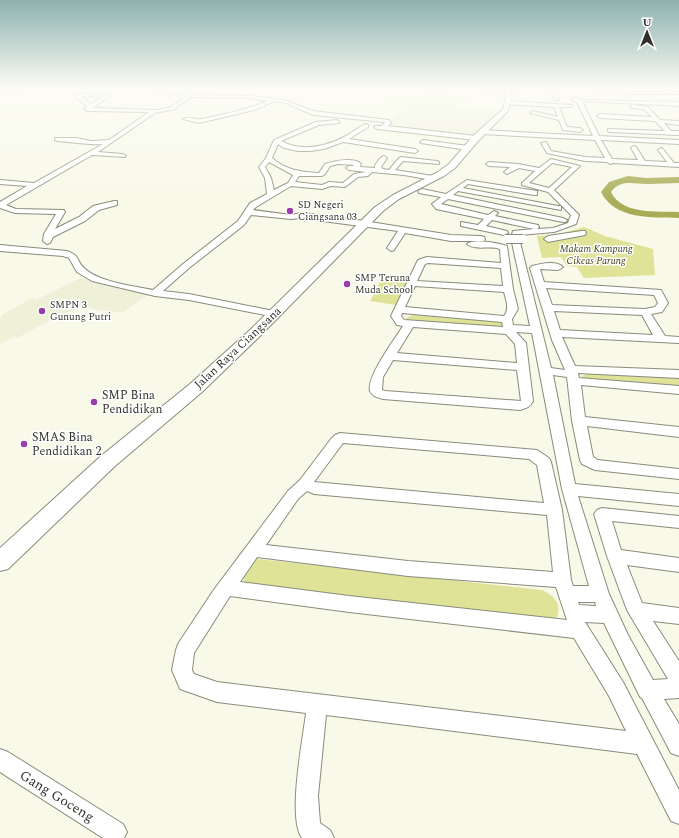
<svg xmlns="http://www.w3.org/2000/svg" width="679" height="838" font-family="Spectral,serif">
<style>
.built{fill:#eef0d7}
.green{fill:#dfe397}
.lines{fill:none;stroke-linecap:round;stroke-linejoin:round}
.river{fill:#a8ac56;fill-rule:evenodd}
.minor-casing{stroke:#8a8b7c;stroke-width:2}
.major-casing{stroke:#8a8b7c;stroke-width:2}
.minor{fill:#fff;fill-rule:evenodd}
.major{fill:#fff;fill-rule:evenodd}
.minor-bridge-casing{stroke:#8a8b7c;stroke-width:10;stroke-linecap:butt}
.minor-bridge{stroke:#fff;stroke-width:8}
.poi-dot{fill:#983ea9;stroke:#fff;stroke-width:1.5}
.labels{text-anchor:middle;dominant-baseline:central;stroke-width:3;stroke-linejoin:round;paint-order:stroke}
.far-poi-label{font-size:10px;fill:#2f3029;stroke:#fff;text-anchor:start}
.far-park-label{font-size:10px;font-style:italic;fill:#3d3f1a;stroke:#fff}
.street-label{font-size:12px;fill:#2f3029;stroke:#fff}
.poi-label{font-size:12px;fill:#2f3029;stroke:#fff;text-anchor:start}
.near-street-label{font-size:14px;fill:#2f3029;stroke:#fff}
</style>
<rect width="100%" height="100%" fill="#f8f9e8"/>
<!-- built -->
<path class="built" d="M 434,88 L 450,88 L 444,96 L 465,97 L 466,99 L 469,99 L 470,103 L 455,102 L 453,104 L 461,105 L 459,108 L 500,109 L 471,136 L 385,127 L 405,106 L 384,101 L 397,93 L 424,95 Z
M 80,278 L 148,294 L 124,312 L 116,312 L 95,310 L 90,307 L 83,308 L 76,307 L 73,308 L 75,311 L 62,314 L 17,338 L 13,337 L 0,344 L 0,319 L 2,317 L 0,316 L 32,298 L 36,300 Z"/>
<!-- green -->
<path class="green" d="M 584,227 L 605,236 L 653,249 L 655,275 L 584,278 L 577,267 L 567,266 L 561,257 L 542,258 L 537,236 L 556,235 Z
M 382,278 L 407,281 L 396,305 L 370,301 Z
M 413,315 L 497,321 L 501,322 L 505,327 L 502,329 L 406,320 L 406,318 Z
M 589,373 L 679,377 L 679,390 L 583,379 L 582,376 Z
M 258,559 L 542,590 C 554,596 562,603 557,617 L 548,621 L 251,585 L 244,581 L 243,575 L 251,560 Z"/>
<g class="lines">
<!-- river -->
<path class="river" d="M 10,88 L 28,88 L 25,90 L 0,93 L 0,89 Z
M 628,176 L 646,178 L 679,177 L 679,183 C 669,183 658,184 648,184 C 633,184 620,179 611,192 C 622,215 657,211 679,212 L 679,218 C 652,217 615,220 601,192 L 609,182 Z"/>
<!-- minor casing -->
<g class="minor-casing">
<path id="minor" d="M 164,88 L 168,88 L 170,92 L 191,93 L 193,95 L 249,96 L 284,100 L 313,111 L 389,120 L 391,123 L 388,126 L 476,136 L 479,138 L 476,140 L 377,129 L 374,127 L 375,126 L 382,126 L 385,122 L 313,115 L 286,103 L 275,101 L 254,110 L 199,123 L 183,119 C 188,116 195,120 201,119 C 224,115 247,109 268,101 L 249,98 L 191,97 L 175,109 L 155,113 L 98,152 L 123,154 L 126,156 L 125,157 L 92,155 L 6,205 L 16,209 L 64,210 L 65,212 L 55,229 L 79,217 L 93,206 L 114,201 L 117,201 L 117,205 L 99,210 L 85,221 L 53,237 L 50,243 L 47,244 L 43,241 L 44,234 L 56,214 L 15,213 L 0,208 L 0,202 L 27,186 L 0,184 L 0,180 L 34,183 L 103,144 C 87,145 72,142 57,141 L 55,140 L 55,138 L 76,138 L 91,141 L 109,140 L 149,112 L 87,111 L 84,109 L 87,106 L 76,98 L 76,96 L 83,94 L 109,95 L 109,97 L 93,108 L 157,110 L 171,107 L 188,95 L 168,94 L 165,91 L 154,93 L 152,92 ZM 84,96 L 102,97 L 91,104 L 82,97 Z
M 459,88 L 483,88 L 510,91 L 508,92 Z
M 550,88 L 554,88 L 559,100 L 555,100 Z
M 578,88 L 596,88 L 630,92 L 673,91 L 679,92 L 679,94 L 630,94 Z
M 572,98 L 577,98 L 580,100 L 679,102 L 679,106 L 582,101 L 599,136 L 679,140 L 679,144 L 601,140 L 612,159 L 638,160 L 631,148 L 634,146 L 636,147 L 645,161 L 667,162 L 658,150 L 661,148 L 663,149 L 674,163 L 679,163 L 679,167 L 613,163 L 610,164 L 607,162 L 585,161 L 547,153 L 541,143 L 546,142 L 551,151 L 585,157 L 605,158 L 595,140 L 482,134 L 479,132 L 482,130 L 593,136 L 577,102 L 572,100 Z
M 508,101 L 572,105 L 572,107 L 559,107 L 567,127 L 580,128 L 583,130 L 580,132 L 563,130 L 559,120 L 530,113 L 533,111 L 558,117 L 554,107 L 506,104 L 505,103 Z
M 633,105 L 648,107 L 660,120 L 679,121 L 679,125 L 664,123 L 671,131 L 679,131 L 679,135 L 610,132 L 608,131 L 608,129 L 665,131 L 655,121 L 600,118 L 597,116 L 600,114 L 652,117 L 644,109 L 631,108 L 630,107 Z
M 337,120 L 340,122 L 339,123 L 319,125 L 281,141 C 301,152 324,147 344,137 C 352,133 358,127 366,124 L 368,125 L 368,127 L 349,139 L 415,149 L 418,151 L 415,153 L 343,142 L 324,149 L 310,151 L 298,151 L 284,148 L 278,144 L 272,158 C 285,170 302,172 319,173 L 325,164 C 334,161 354,157 361,164 L 360,167 L 375,168 C 374,165 380,157 384,156 L 387,158 L 381,167 L 383,169 L 389,170 L 399,158 L 401,157 L 437,161 L 439,162 L 439,164 L 403,161 L 395,170 L 433,176 L 436,178 L 433,180 L 404,175 L 372,172 L 368,176 L 358,177 L 345,187 L 331,186 L 322,189 L 291,186 L 256,207 L 253,210 L 291,215 L 302,213 L 364,221 L 451,235 L 481,236 L 484,237 L 485,239 L 484,241 L 451,241 L 405,233 L 394,250 L 391,251 L 387,248 L 398,231 L 300,218 L 291,219 L 251,215 L 244,225 L 189,268 L 163,291 L 189,294 L 279,312 L 280,314 L 275,317 L 189,300 L 155,296 L 92,281 L 77,272 L 69,258 L 63,256 L 0,251 L 0,245 L 67,251 C 81,256 76,261 84,268 C 98,282 134,286 153,290 L 183,264 L 238,221 L 250,203 L 267,194 L 265,178 L 259,167 L 266,158 L 274,140 L 316,122 ZM 269,162 L 293,175 L 288,183 L 274,190 L 271,178 L 265,167 ZM 338,164 L 354,165 L 353,166 L 349,166 L 346,168 L 349,170 L 366,172 L 354,174 L 343,183 L 329,182 L 322,185 L 295,182 L 299,176 L 322,176 L 325,174 L 330,166 Z
M 423,140 L 468,146 L 471,148 L 468,150 L 421,143 L 420,142 Z
M 551,159 L 580,166 L 554,190 L 579,215 L 576,224 L 554,232 L 520,235 L 519,238 L 551,368 L 565,370 L 552,340 L 530,268 L 532,266 C 541,264 555,260 563,267 L 558,270 L 540,269 L 544,282 L 661,290 L 668,303 L 662,312 L 651,314 L 665,336 L 679,337 L 679,343 L 562,337 L 575,366 L 679,370 L 679,378 L 578,373 L 579,378 L 679,386 L 679,394 L 581,385 L 585,417 L 679,427 L 679,437 L 587,426 L 593,457 L 598,460 L 679,469 L 679,479 L 595,470 L 582,464 L 580,460 L 572,421 L 567,377 L 553,375 L 575,484 L 679,494 L 679,506 L 578,496 L 609,594 L 628,635 L 653,680 L 668,679 L 627,610 L 607,556 L 594,514 L 597,510 L 602,508 L 679,516 L 679,528 L 612,521 L 621,550 L 679,558 L 679,572 L 627,565 L 642,603 L 679,608 L 679,624 L 653,621 L 679,661 L 679,698 L 664,699 L 679,724 L 679,756 L 671,753 L 642,698 L 640,697 L 604,623 L 585,622 L 623,682 L 679,790 L 679,824 L 671,821 L 637,754 L 326,715 L 318,796 L 320,823 L 330,830 L 334,838 L 302,838 C 287,818 303,739 306,713 L 217,702 L 180,689 L 172,670 L 176,650 L 178,644 L 213,591 L 288,491 L 300,480 L 331,439 L 335,435 L 340,433 L 537,450 L 549,458 L 551,462 L 562,510 L 571,580 L 573,586 L 589,586 L 562,489 L 532,333 L 516,332 L 526,343 L 533,401 C 530,407 527,408 520,410 L 383,399 C 378,398 372,396 370,391 C 366,377 395,339 403,326 L 397,325 L 391,316 L 418,260 L 427,257 L 501,263 L 500,249 C 490,245 475,251 467,244 C 473,238 499,243 507,246 L 513,289 L 518,309 L 512,319 L 513,325 L 530,326 L 511,238 L 513,231 L 534,229 L 492,220 L 486,226 L 507,231 L 508,233 L 504,235 L 461,226 L 461,222 L 478,225 L 484,219 L 436,209 L 432,204 L 441,197 L 419,193 L 418,191 L 422,189 L 446,194 L 467,180 L 537,191 L 537,195 L 534,195 L 468,184 L 463,188 L 558,206 L 561,206 L 561,210 L 458,191 L 453,195 L 563,218 L 567,220 L 566,222 L 563,222 L 448,199 L 441,204 L 488,215 L 494,211 L 498,213 L 495,216 L 538,225 L 539,227 L 537,229 L 553,228 L 568,223 L 571,215 L 548,192 L 522,185 L 522,183 L 535,171 L 519,168 L 507,174 L 504,172 L 510,167 L 489,166 L 486,164 L 489,162 L 518,164 L 539,168 ZM 552,163 L 572,167 L 549,188 L 529,183 ZM 428,263 L 501,268 L 503,286 L 417,281 L 425,264 ZM 415,286 L 504,292 C 506,300 510,309 504,316 L 405,307 ZM 546,288 L 654,295 L 658,303 L 655,307 L 645,309 L 552,305 ZM 554,311 L 642,315 L 653,335 L 560,330 ZM 402,313 L 502,322 L 503,327 L 404,320 L 401,316 ZM 413,327 L 506,334 L 515,344 L 517,363 L 397,353 ZM 393,360 L 517,370 L 521,401 L 385,391 L 382,390 L 383,377 ZM 343,443 L 529,459 L 537,465 L 544,503 L 314,482 ZM 307,491 L 314,494 L 547,515 L 553,572 L 408,561 L 266,545 L 298,499 ZM 257,557 L 408,576 L 556,587 L 567,620 L 349,596 L 240,582 ZM 230,596 L 349,612 L 574,638 L 609,696 L 626,731 L 217,682 L 194,674 L 192,670 L 194,653 ZM 578,602 L 595,602 L 596,606 L 579,605 Z
M 582,231 L 585,231 L 586,233 L 585,235 L 548,242 L 544,239 L 548,236 Z
M 0,749 L 8,752 L 123,824 L 127,832 L 124,838 L 103,838 L 0,772 Z"/>
</g>
<!-- major casing -->
<g class="major-casing">
<path id="major" d="M 505,88 L 511,88 L 512,96 L 508,111 L 479,140 L 455,168 L 444,176 L 399,199 L 383,211 L 260,336 L 202,392 L 115,466 L 8,569 L 0,571 L 0,548 L 101,456 L 190,384 L 250,330 L 375,207 L 393,195 L 438,172 L 449,164 L 473,136 L 503,109 L 506,96 Z"/>
</g>
<!-- minor -->
<use href="#minor" class="minor"/>
<!-- major -->
<use href="#major" class="major"/>
<!-- minor-bridge casing -->
<g class="minor-bridge-casing">
<path id="minor-bridge" d="M 506,239 L 523,239"/>
</g>
<!-- minor-bridge -->
<use href="#minor-bridge" class="minor-bridge"/>
</g>
<!-- sky -->
<linearGradient id="sky" x2="0" y2="1"><stop stop-color="#8eb1ae"/><stop offset="0.43" stop-color="#fcfcf5"/><stop offset="1" stop-color="#fcfcf5" stop-opacity="0"/></linearGradient>
<rect width="679" height="205" fill="url(#sky)"/>
<!-- markers -->
<g class="poi-dot">
<circle cx="290" cy="211" r="4"/>
<circle cx="347" cy="284" r="4"/>
<circle cx="42" cy="311" r="4"/>
<circle cx="94" cy="402" r="4"/>
<circle cx="24" cy="444" r="4"/>
</g>
<g class="labels">
<!-- far-poi labels -->
<g class="far-poi-label">
<text x="298" y="205">SD Negeri<tspan x="298" dy="12">Ciangsana 03</tspan></text>
<text x="355" y="278">SMP Teruna<tspan x="355" dy="12">Muda School</tspan></text>
<text x="50" y="305">SMPN 3<tspan x="50" dy="12">Gunung Putri</tspan></text>
</g>
<!-- far-park labels -->
<g class="far-park-label">
<text x="596" y="249">Makam Kampung<tspan x="596" dy="12">Cikeas Parung</tspan></text>
</g>
<!-- street labels -->
<g class="street-label">
<text transform="translate(238 348) rotate(-43)">Jalan Raya Ciangsana</text>
</g>
<!-- poi labels -->
<g class="poi-label">
<text x="102" y="395">SMP Bina<tspan x="102" dy="14">Pendidikan</tspan></text>
<text x="32" y="437">SMAS Bina<tspan x="32" dy="14">Pendidikan 2</tspan></text>
</g>
<!-- near-street labels -->
<g class="near-street-label">
<text transform="translate(57 796) rotate(32)">Gang Goceng</text>
</g>
</g>
<!-- north arrow -->
<g transform="translate(647 32)" stroke="#ffffff" stroke-width="3" paint-order="stroke">
<path d="M0-3L7 15L0 10L-7 15Z" fill="#2f3029"/>
<text y="-6" font-size="11" font-weight="bold" text-anchor="middle" fill="#2f3029">U</text>
</g>
</svg>
